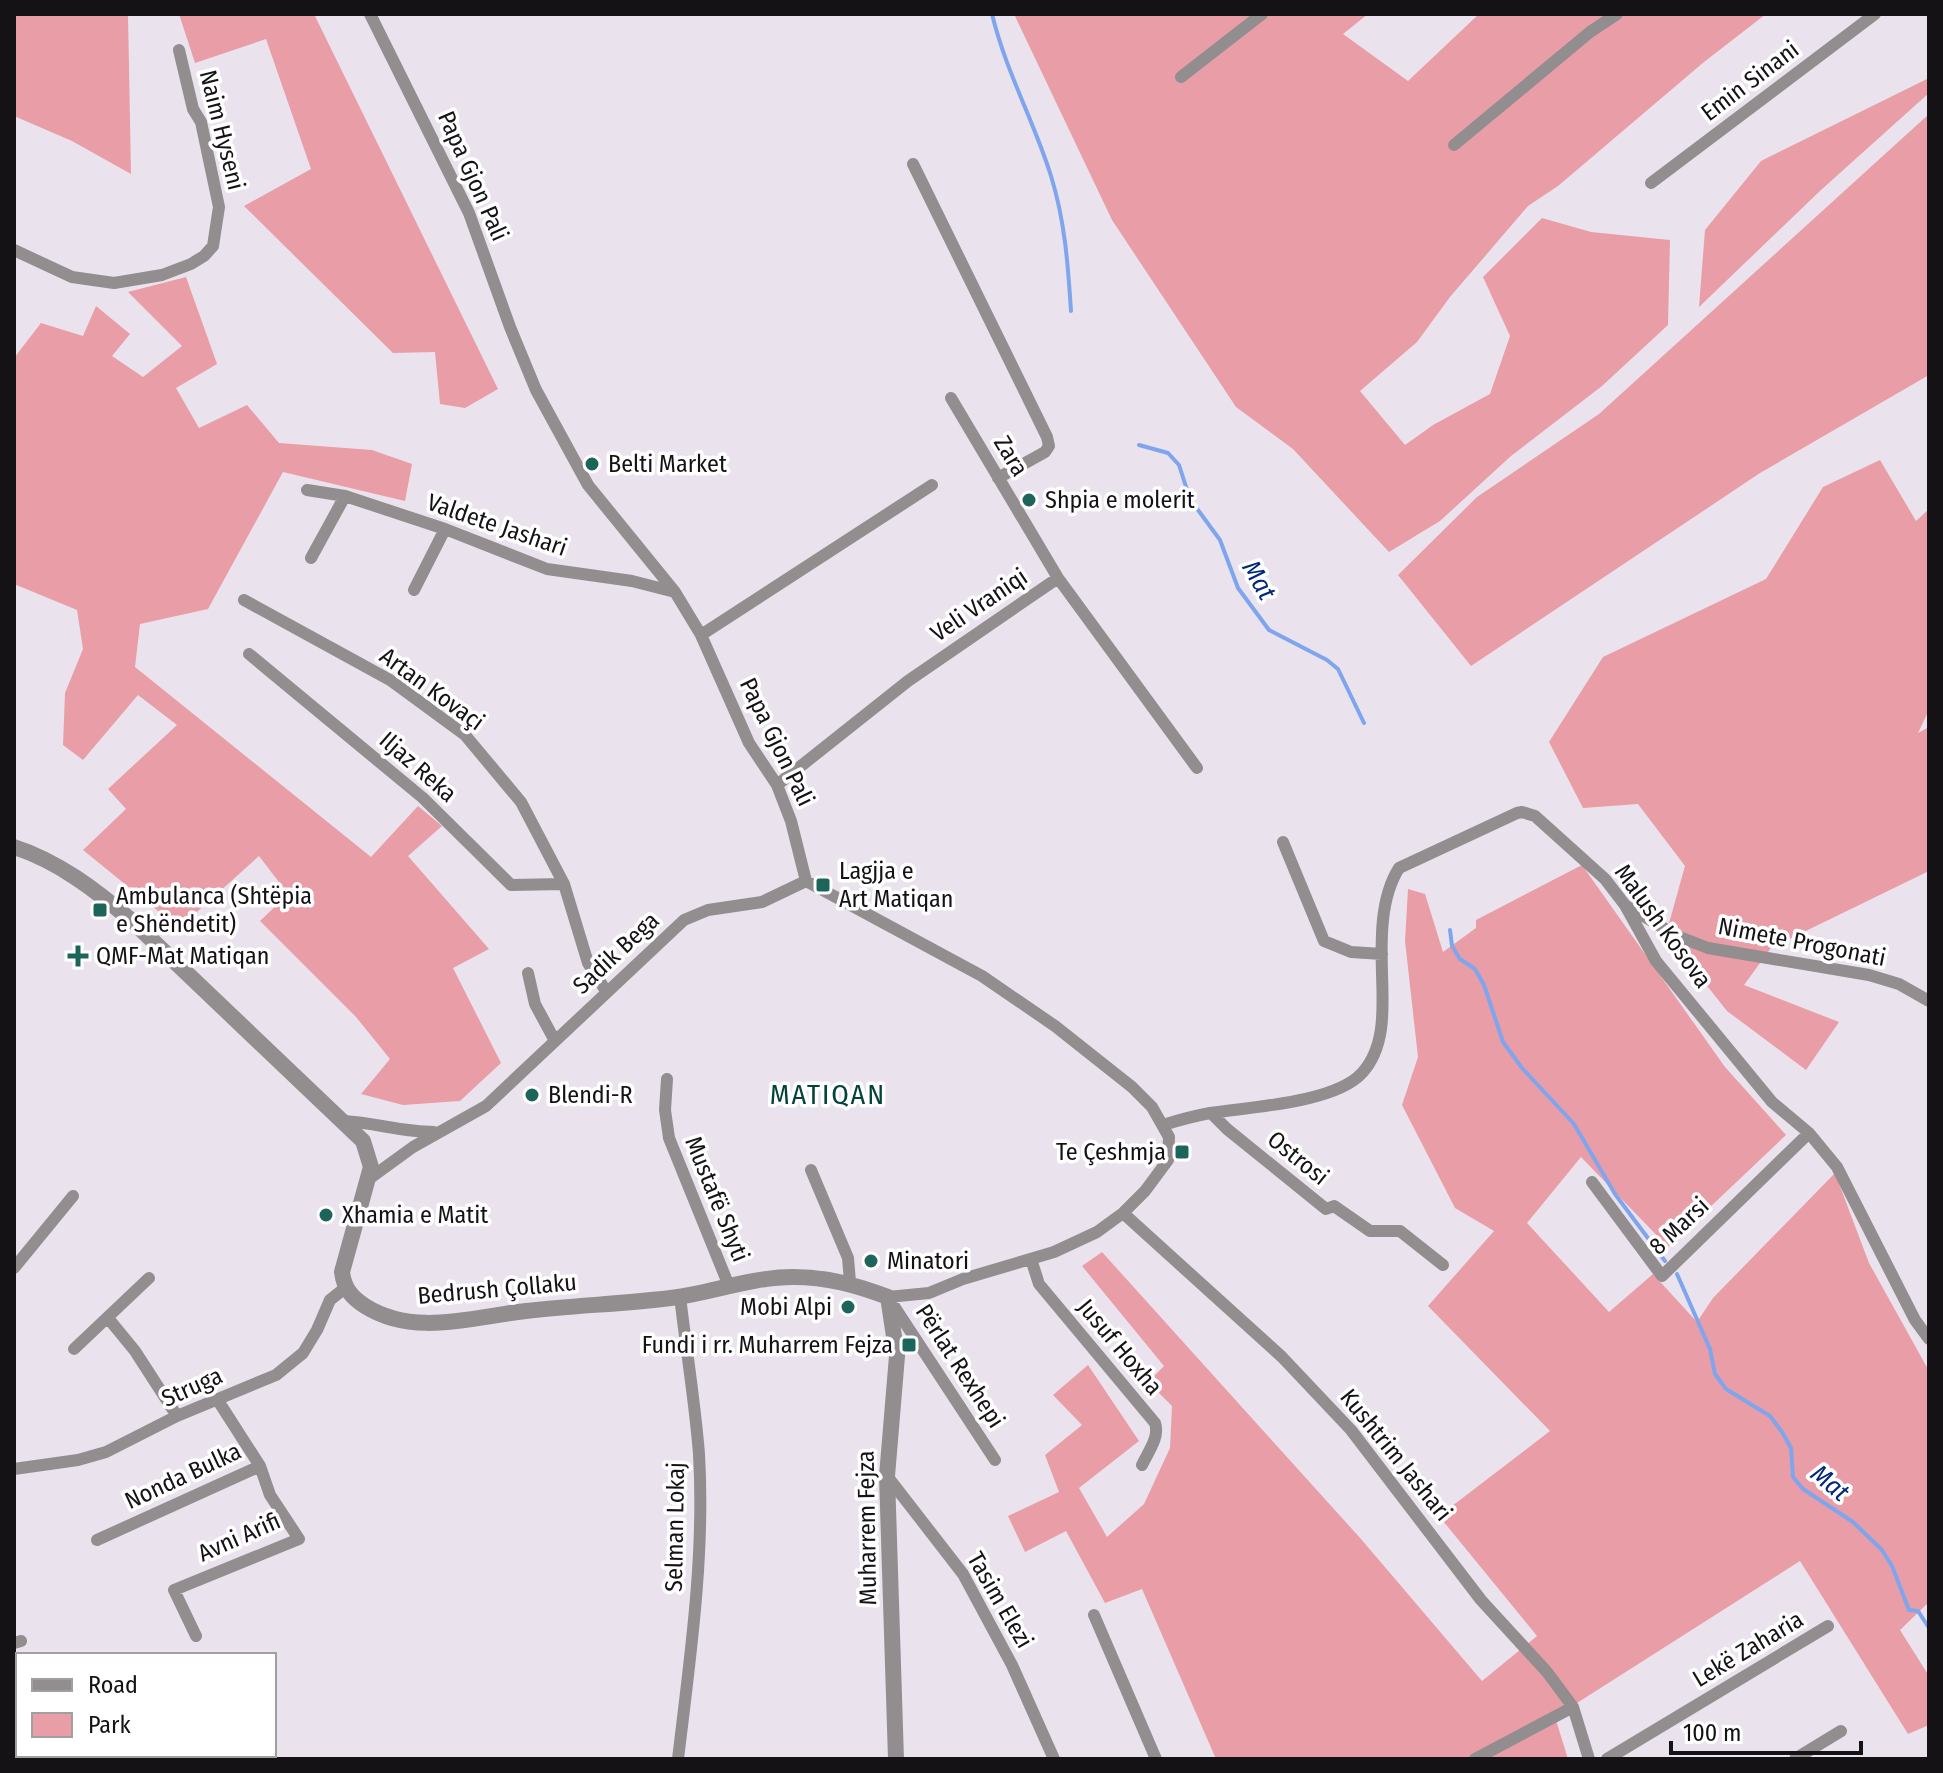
<svg xmlns="http://www.w3.org/2000/svg" width="1943" height="1773" font-family="'Fira Sans Condensed',sans-serif">
<style>
.green{fill:#e99da7}
.lines{fill:none;stroke-linecap:round;stroke-linejoin:round}
.stream{stroke:#7fa5ed;stroke-width:4}
.minor{stroke:#928d8f;stroke-width:12}
.tertiary{stroke:#928d8f;stroke-width:16}
.poi-dot{fill:#1d655a;stroke:#fff;stroke-width:3}
.labels{text-anchor:middle;dominant-baseline:central;stroke-width:7;stroke-linejoin:round;paint-order:stroke}
.street-label{font-size:24px;fill:#141215;stroke:#fff}
.poi-label{font-size:24px;fill:#141215;stroke:#fff;text-anchor:start}
.water-label{font-size:26px;font-style:italic;fill:#022879;stroke:#fff}
.quarter-label{font-size:28px;letter-spacing:2px;fill:#04433a;stroke:#fff}
</style>
<rect width="100%" height="100%" fill="#eae3ed"/>
<!-- green -->
<path class="green" d="M 14,14 L 128,14 L 131,174 L 72,141 L 14,116 Z
M 179,14 L 314,14 L 498,389 L 465,408 L 440,404 L 435,352 L 393,353 L 244,206 L 311,169 L 266,39 L 195,63 Z
M 1014,14 L 1368,14 L 1343,34 L 1408,81 L 1479,14 L 1766,14 L 1704,62 L 1558,186 L 1528,206 L 1450,297 L 1417,342 L 1360,391 L 1405,445 L 1433,425 L 1490,394 L 1510,336 L 1483,277 L 1542,218 L 1591,232 L 1670,240 L 1668,325 L 1602,386 L 1511,456 L 1440,521 L 1389,552 L 1293,449 L 1236,407 L 1112,220 Z
M 1929,78 L 1929,93 L 1821,190 L 1699,307 L 1705,230 L 1761,161 Z
M 1929,114 L 1929,375 L 1760,473 L 1471,666 L 1398,575 L 1477,497 L 1599,414 Z
M 186,277 L 217,364 L 176,388 L 199,428 L 247,405 L 279,443 L 372,450 L 412,464 L 405,501 L 283,472 L 208,609 L 140,624 L 135,667 L 371,857 L 418,806 L 442,826 L 408,856 L 489,949 L 453,968 L 501,1063 L 460,1101 L 403,1105 L 361,1094 L 390,1059 L 356,1017 L 260,921 L 288,894 L 259,856 L 179,928 L 83,850 L 126,809 L 108,789 L 177,725 L 138,695 L 83,760 L 63,745 L 65,693 L 83,649 L 77,610 L 14,584 L 14,358 L 41,323 L 83,336 L 96,306 L 130,334 L 112,356 L 143,377 L 182,346 L 128,292 Z
M 1880,460 L 1916,521 L 1929,509 L 1929,710 L 1918,733 L 1929,727 L 1929,871 L 1771,948 L 1744,985 L 1839,1022 L 1806,1070 L 1727,1011 L 1666,934 L 1685,866 L 1638,804 L 1583,808 L 1549,742 L 1603,657 L 1766,579 L 1823,487 Z
M 1582,865 L 1725,1067 L 1786,1135 L 1668,1247 L 1581,1157 L 1527,1223 L 1609,1312 L 1653,1274 L 1697,1322 L 1713,1298 L 1835,1173 L 1869,1263 L 1929,1371 L 1929,1602 L 1900,1630 L 1929,1676 L 1929,1725 L 1908,1734 L 1800,1561 L 1555,1717 L 1568,1759 L 1216,1759 L 1142,1589 L 1105,1603 L 1066,1531 L 1025,1552 L 1008,1516 L 1059,1492 L 1045,1455 L 1082,1425 L 1053,1395 L 1088,1365 L 1139,1441 L 1079,1488 L 1107,1537 L 1144,1504 L 1170,1448 L 1172,1406 L 1148,1382 L 1164,1366 L 1082,1266 L 1102,1252 L 1361,1539 L 1482,1681 L 1537,1636 L 1439,1516 L 1550,1431 L 1428,1306 L 1494,1231 L 1455,1208 L 1402,1105 L 1418,1057 L 1405,941 L 1408,889 L 1425,894 L 1443,952 L 1476,928 L 1476,920 Z"/>
<g class="lines">
<!-- stream -->
<path class="stream" d="M 992,14 C 1006,72 1034,121 1051,176 C 1065,221 1068,265 1071,311
M 1139,445 L 1168,453 L 1179,465 L 1190,499 L 1220,540 L 1238,588 L 1269,630 L 1327,660 L 1338,669 L 1364,723
M 1450,930 L 1452,946 L 1460,959 L 1475,969 L 1484,985 L 1503,1042 L 1522,1068 L 1574,1124 L 1615,1194 L 1665,1261
M 1677,1274 L 1710,1349 L 1715,1374 L 1726,1389 L 1770,1416 L 1782,1432 L 1791,1448 L 1793,1477 L 1803,1489 L 1853,1522 L 1882,1550 L 1892,1566 L 1909,1610 L 1918,1611 L 1929,1628"/>
<!-- minor -->
<path class="minor" d="M 370,14 L 469,213 L 510,327 L 536,390 L 588,485 L 675,592 L 701,635 L 749,743 L 777,785 L 791,821 L 806,881 L 982,976 L 1055,1026 L 1132,1087 L 1152,1107 L 1169,1137 L 1168,1160 L 1145,1191 L 1123,1213 L 1097,1232 L 1054,1252 L 963,1279 L 929,1293 L 888,1297 L 995,1460
M 1181,77 L 1262,14
M 1454,145 L 1590,32 L 1617,14
M 913,164 L 1047,437 L 1049,446 L 1045,452 L 998,478
M 1651,183 L 1875,14
M 14,250 L 72,277 L 114,283 L 162,275 L 191,264 L 204,256 L 213,246 L 219,207 L 201,122 L 193,109 L 179,50
M 951,398 L 1058,578 L 1197,768
M 307,490 L 345,496 L 445,529 L 547,569 L 632,581 L 675,592
M 311,558 L 345,496
M 414,590 L 445,529
M 244,600 L 390,680 L 465,735 L 521,802 L 564,884 L 588,963 L 606,991
M 701,635 L 932,485
M 249,654 L 423,798 L 511,885 L 564,884
M 777,785 L 908,681 L 1058,578
M 1283,842 L 1324,941 L 1351,952 L 1382,954
M 1627,906 L 1677,936 L 1708,948 L 1869,975 L 1899,984 L 1929,1001
M 528,973 L 535,1004 L 555,1041
M 667,1079 L 665,1110 L 669,1138 L 729,1286
M 1211,1113 L 1227,1129 L 1326,1209 L 1334,1206 L 1370,1231 L 1400,1231 L 1443,1265
M 344,1121 C 376,1123 403,1132 434,1132
M 1163,1125 C 1179,1120 1194,1116 1210,1113 C 1249,1107 1335,1103 1362,1073 C 1386,1047 1383,1007 1382,974 C 1381,940 1380,898 1399,868 L 1517,813 L 1522,812 L 1535,816 L 1605,879 L 1625,905 L 1656,961 L 1772,1102 L 1809,1133 L 1837,1167 L 1915,1320 L 1929,1339
M 811,1170 L 848,1258 L 850,1282
M 369,1179 L 413,1147 L 486,1106 L 684,920 L 708,910 L 762,902 L 806,881
M 1592,1182 L 1662,1276 L 1809,1133
M 1123,1213 L 1282,1357 L 1351,1430 L 1481,1600 L 1547,1672 L 1573,1707 L 1589,1759
M 1031,1259 L 1039,1284 L 1155,1423 C 1160,1437 1148,1452 1142,1465
M 14,1268 L 73,1196
M 108,1318 L 135,1351 L 177,1416
M 74,1349 L 149,1278
M 14,1469 L 78,1460 L 106,1452 L 177,1416 L 276,1375 L 303,1353 L 317,1330 L 330,1300 L 345,1288
M 887,1476 L 963,1574 L 1012,1665 L 1054,1759
M 97,1540 L 260,1466
M 1094,1615 L 1156,1759
M 196,1636 L 174,1590 L 299,1539 L 270,1495 L 260,1466 L 217,1399
M 14,1643 L 21,1641
M 14,1696 L 18,1695
M 14,1751 L 18,1750
M 113,1755 L 115,1759
M 678,1759 C 690,1658 705,1556 699,1454 C 695,1402 686,1349 680,1296
M 1475,1759 L 1573,1707
M 1607,1759 L 1828,1626
M 1795,1759 L 1841,1731"/>
<!-- tertiary -->
<path class="tertiary" d="M 14,847 C 58,861 97,891 132,921 L 363,1141 L 371,1167 L 342,1272 C 344,1288 351,1297 365,1306 C 414,1337 472,1317 526,1311 C 576,1305 628,1304 678,1297 C 716,1291 754,1277 793,1277 C 827,1277 856,1285 888,1297 L 897,1356 L 887,1476 L 896,1759"/>
</g>
<!-- markers -->
<g class="poi-dot">
<circle cx="592" cy="464" r="8"/>
<circle cx="1029" cy="500" r="8"/>
<rect x="815" y="877" width="16" height="16" rx="4"/>
<rect x="92" y="902" width="16" height="16" rx="4"/>
<path d="M74 944h8v8h8v8h-8v8h-8v-8h-8v-8h8z"/>
<circle cx="532" cy="1095" r="8"/>
<rect x="1174" y="1144" width="16" height="16" rx="4"/>
<circle cx="326" cy="1215" r="8"/>
<circle cx="871" cy="1261" r="8"/>
<circle cx="848" cy="1307" r="8"/>
<rect x="901" y="1337" width="16" height="16" rx="4"/>
</g>
<g class="labels">
<!-- street labels -->
<g class="street-label">
<text transform="translate(1750 81) rotate(-37)">Emin Sinani</text>
<text transform="translate(222 130) rotate(76)">Naim Hyseni</text>
<text transform="translate(473 176) rotate(66)">Papa Gjon Pali</text>
<text transform="translate(1011 456) rotate(59)">Zara</text>
<text transform="translate(497 525) rotate(19)">Valdete Jashari</text>
<text transform="translate(979 605) rotate(-34)">Veli Vraniqi</text>
<text transform="translate(432 689) rotate(36)">Artan Kovaçi</text>
<text transform="translate(777 742) rotate(64)">Papa Gjon Pali</text>
<text transform="translate(418 767) rotate(41)">Iljaz Reka</text>
<text transform="translate(1663 926) rotate(54)">Malush Kosova</text>
<text transform="translate(1802 942) rotate(11)">Nimete Progonati</text>
<text transform="translate(616 953) rotate(-43)">Sadik Bega</text>
<text transform="translate(1298 1158) rotate(39)">Ostrosi</text>
<text transform="translate(717 1199) rotate(68)">Mustafë Shyti</text>
<text transform="translate(1679 1226) rotate(-43)">8 Marsi</text>
<text transform="translate(497 1289) rotate(-5)">Bedrush Çollaku</text>
<text transform="translate(1120 1347) rotate(50)">Jusuf Hoxha</text>
<text transform="translate(960 1366) rotate(57)">Përlat Rexhepi</text>
<text transform="translate(192 1387) rotate(-24)">Struga</text>
<text transform="translate(1396 1455) rotate(51)">Kushtrim Jashari</text>
<text transform="translate(183 1476) rotate(-25)">Nonda Bulka</text>
<text transform="translate(675 1527) rotate(-89)">Selman Lokaj</text>
<text transform="translate(867 1528) rotate(-91)">Muharrem Fejza</text>
<text transform="translate(239 1537) rotate(-24)">Avni Arifi</text>
<text transform="translate(1000 1600) rotate(60)">Tasim Elezi</text>
<text transform="translate(1748 1649) rotate(-31)">Lekë Zaharia</text>
</g>
<!-- poi labels -->
<g class="poi-label">
<text x="608" y="464">Belti Market</text>
<text x="1045" y="500">Shpia e molerit</text>
<text x="839" y="871">Lagjja e<tspan x="839" dy="28">Art Matiqan</tspan></text>
<text x="116" y="896">Ambulanca (Shtëpia<tspan x="116" dy="28">e Shëndetit)</tspan></text>
<text x="96" y="956">QMF-Mat Matiqan</text>
<text x="548" y="1095">Blendi-R</text>
<text x="1166" y="1152" text-anchor="end">Te Çeshmja</text>
<text x="342" y="1215">Xhamia e Matit</text>
<text x="887" y="1261">Minatori</text>
<text x="832" y="1307" text-anchor="end">Mobi Alpi</text>
<text x="893" y="1345" text-anchor="end">Fundi i rr. Muharrem Fejza</text>
</g>
<!-- water labels -->
<g class="water-label">
<text transform="translate(1259 580) rotate(60)">Mat</text>
<text transform="translate(1830 1483) rotate(40)">Mat</text>
</g>
<!-- quarter labels -->
<g class="quarter-label">
<text x="828" y="1094">MATIQAN</text>
</g>
</g>
<!-- border -->
<rect width="1943" height="1773" fill="none" stroke="#141215" stroke-width="32"/>
<!-- legend -->
<rect x="16" y="1653" width="260" height="104" fill="#ffffff" stroke="#a1a0a1" stroke-width="2"/>
<rect x="32" y="1679" width="40" height="12" fill="#928d8f" stroke="#a1a0a1" stroke-width="2"/>
<text x="88" y="1693" font-size="24" fill="#141215">Road</text>
<rect x="32" y="1713" width="40" height="24" fill="#e99da7" stroke="#a1a0a1" stroke-width="2"/>
<text x="88" y="1733" font-size="24" fill="#141215">Park</text>
<!-- scale -->
<path d="M1671 1741v12h190v-12" fill="none" stroke="#141215" stroke-width="4"/>
<text x="1683" y="1741" font-size="24" fill="#141215" stroke="#ffffff" stroke-width="6" paint-order="stroke">100 m</text>
</svg>
